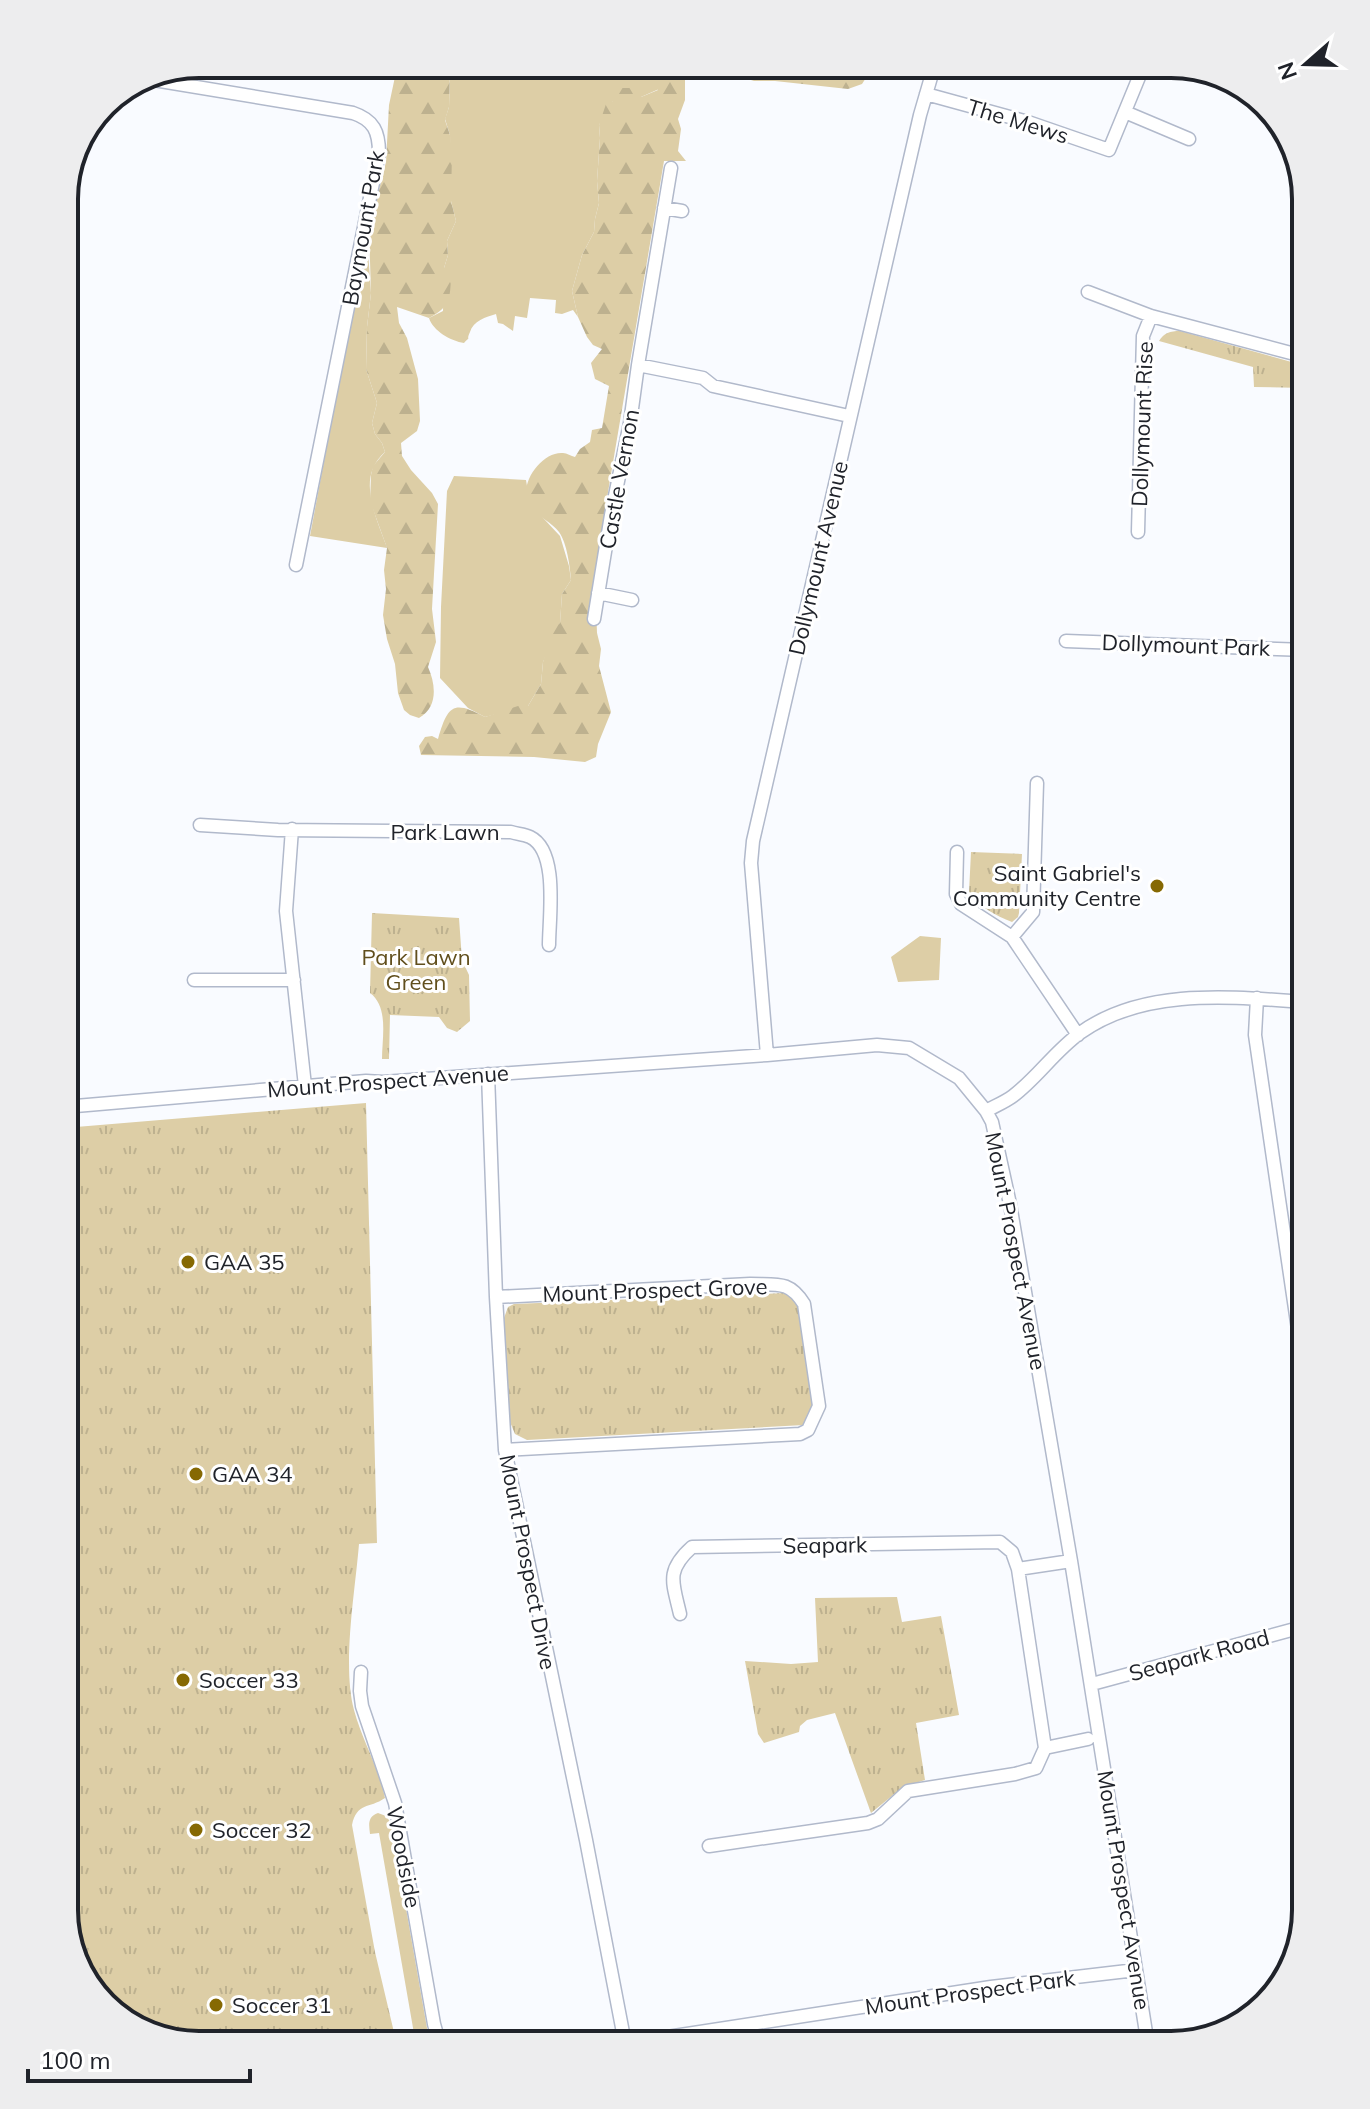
<svg xmlns="http://www.w3.org/2000/svg" width="1370" height="2109" font-family="Mulish,sans-serif">
<style>
.green{fill:#ddcea6}
.forest{fill:url(#forest-firs)}
.park{fill:url(#park-tufts)}
.lines{fill:none;stroke-linecap:round;stroke-linejoin:round}
.minor-casing{stroke:#b1b9cb;stroke-width:15}
.minor{stroke:#fff;stroke-width:12}
.poi-dot{fill:#866903;stroke:#fff;stroke-width:3}
.labels{text-anchor:middle;dominant-baseline:central;stroke-width:6;stroke-linejoin:round;paint-order:stroke}
.street-label{font-size:22px;fill:#20232a;stroke:#fff}
.poi-label{font-size:22px;fill:#20232a;stroke:#fff;text-anchor:start}
.park-label{font-size:22px;fill:#614f1d;stroke:#fff}
.rim{fill:none;stroke:#20232a;stroke-width:4}
</style>
<defs>
<pattern id="forest-firs" width="22" height="20" patternUnits="userSpaceOnUse" patternTransform="scale(2)"><rect width="22" height="20" fill="#ddcea6"/><path d="M5 1l3.5 6h-7zM16 11l3.5 6h-7z" fill="#bdb18f"/></pattern>
<pattern id="park-tufts" width="24" height="20" patternUnits="userSpaceOnUse" patternTransform="scale(2)"><rect width="24" height="20" fill="#ddcea6"/><path d="M3 7l-1-3M5 7V3M7 7l1-3M15 17l-1-3M17 17v-4M19 17l1-3" fill="none" stroke="#bdb18f"/></pattern>
</defs>
<rect width="100%" height="100%" fill="#f9fbff"/>
<!-- green -->
<path class="green" d="M 643,69 L 659,89 L 641,97 L 613,101 L 599,125 L 600,138 L 597,181 L 599,203 L 595,219 L 594,232 L 582,255 L 572,291 L 578,317 L 573,310 L 562,314 L 555,313 L 556,300 L 530,298 L 527,318 L 515,316 L 513,331 L 503,324 L 498,323 L 496,314 C 486,317 473,321 470,332 C 465,343 473,334 464,343 C 451,341 433,331 429,318 L 443,311 L 444,268 L 448,255 L 447,241 L 456,221 L 451,201 L 450,135 L 445,119 L 449,107 L 450,71 Z
M 368,251 L 371,293 L 367,327 L 366,369 L 377,403 L 372,423 L 375,434 L 382,443 L 385,452 C 355,478 377,518 387,548 L 310,536 L 348,332 Z
M 454,476 L 526,480 L 530,504 L 560,536 L 569,566 L 571,580 L 562,594 L 560,623 L 543,662 L 541,684 L 528,706 L 485,717 L 468,708 L 440,678 L 441,607 L 447,491 Z
M 920,936 L 941,938 L 939,980 L 898,982 L 891,957 Z
M 378,1813 L 386,1816 L 391,1823 L 430,2045 L 416,2045 L 379,1833 L 370,1834 C 369,1825 367,1817 378,1813 Z"/>
<!-- forest -->
<path class="forest" d="M 870,67 L 871,70 L 862,84 L 848,89 L 775,81 L 754,81 L 732,74 L 686,69 Z
M 643,69 L 685,69 L 685,100 L 678,119 L 681,129 L 678,151 L 686,161 L 664,161 L 607,498 L 596,607 L 597,633 L 601,649 L 599,666 L 611,712 L 598,744 L 596,757 L 585,762 L 534,757 L 421,755 L 419,746 L 425,737 L 432,736 L 438,739 C 448,705 453,700 485,717 L 518,706 L 528,706 L 541,684 L 543,662 L 552,630 L 560,623 L 562,594 L 571,580 C 570,567 567,543 559,532 C 551,521 533,515 528,502 C 519,482 543,451 563,453 C 567,453 571,456 575,457 L 580,449 L 590,442 L 592,430 L 602,428 L 609,386 L 595,379 L 591,363 L 602,349 L 593,345 L 587,337 L 578,317 L 572,291 L 582,255 L 594,232 L 595,219 L 599,203 L 597,181 L 600,138 L 599,125 L 606,104 L 613,101 L 612,96 L 615,90 L 622,88 L 632,88 L 634,96 L 641,97 L 658,90 Z
M 450,71 L 449,107 L 445,120 L 450,135 L 452,152 L 451,201 L 456,221 L 447,241 L 448,255 L 444,268 L 451,277 C 450,299 450,307 429,318 L 397,307 L 399,323 L 407,338 L 418,379 L 420,421 L 417,431 L 401,443 L 402,456 L 411,470 L 432,493 L 438,504 L 432,609 L 436,642 L 428,667 C 436,685 438,707 419,718 L 410,715 L 404,710 L 398,693 L 395,664 L 387,639 L 383,615 L 386,589 L 384,570 L 387,548 L 370,501 L 371,475 L 373,466 L 385,452 L 382,443 L 375,434 L 372,423 L 377,403 L 366,369 L 367,327 L 371,293 L 369,229 L 386,162 L 389,105 L 396,72 Z"/>
<!-- park -->
<path class="park" d="M 1180,331 L 1306,366 L 1306,388 L 1254,387 L 1253,367 L 1159,341 C 1164,333 1170,331 1180,331 Z
M 971,852 L 1022,854 L 1019,913 L 1018,917 L 1012,922 C 996,916 978,906 969,892 Z
M 372,913 L 459,918 L 462,960 L 469,975 L 470,1021 L 457,1032 L 447,1028 L 439,1017 L 390,1015 L 389,1059 L 382,1059 C 382,1038 389,1007 370,993 Z
M 366,1103 L 377,1543 L 359,1544 C 355,1593 342,1665 354,1710 C 362,1740 379,1768 385,1798 C 369,1809 357,1802 352,1825 L 375,1952 L 397,2045 L 191,2045 L 125,2022 L 78,1970 L 64,1910 L 64,1128 Z
M 785,1293 L 790,1296 L 798,1305 L 815,1405 L 804,1425 L 527,1440 L 515,1434 L 510,1422 L 504,1318 L 508,1307 L 514,1304 Z
M 897,1597 L 902,1622 L 941,1616 L 959,1715 L 916,1723 L 925,1780 L 903,1787 L 871,1813 L 835,1713 L 807,1720 L 800,1726 L 799,1732 L 764,1743 L 758,1734 L 745,1661 L 791,1664 L 818,1662 L 815,1598 Z"/>
<g class="lines">
<!-- minor casing -->
<g class="minor-casing">
<path id="minor" d="M 142,78 L 353,113 C 374,120 379,132 379,153 L 296,565
M 926,94 L 1028,122 L 1109,150 L 1144,65
M 1125,112 L 1189,139
M 664,208 L 682,211
M 1088,292 L 1151,316 L 1306,357
M 638,365 L 703,378 L 713,386 L 849,416
M 1138,532 L 1143,336 L 1151,316
M 598,593 L 632,600
M 594,619 L 611,515 L 630,423 L 638,365 L 671,168
M 1066,641 L 1306,650
M 200,825 L 278,830 L 511,832 C 517,834 524,834 530,837 C 559,851 549,917 549,945
M 292,829 L 286,911 L 305,1086
M 957,852 L 956,894 L 961,904 L 1012,937 L 1078,1035
M 1012,937 L 1033,912 L 1037,783
M 194,980 L 294,980
M 1257,998 L 1255,1035 L 1306,1384
M 767,1055 L 751,863 L 753,841 L 920,115 L 934,67
M 488,1074 L 496,1297 L 505,1450 L 586,1840 L 625,2043
M 64,1107 L 366,1081 L 383,1082 L 767,1055 L 877,1045 L 909,1048 L 959,1078 L 986,1111 L 992,1122 L 1010,1204 L 1071,1561 L 1148,2045
M 986,1111 C 995,1106 1005,1102 1013,1096 C 1037,1078 1055,1051 1080,1033 C 1144,987 1232,997 1306,1002
M 496,1297 L 750,1284 C 777,1285 789,1280 804,1304 L 819,1406 L 808,1430 L 800,1434 L 505,1450
M 1018,1569 L 1071,1561
M 680,1614 C 673,1583 665,1571 692,1547 L 1000,1542 L 1012,1552 L 1018,1569 L 1045,1748 L 1036,1768 L 1015,1774 L 908,1791 L 878,1819 L 868,1823 L 709,1846
M 361,1672 L 360,1691 L 362,1706 L 395,1803 L 434,2024 L 440,2045
M 1092,1684 L 1306,1626
M 1045,1748 L 1088,1739
M 615,2045 L 991,1987 L 1136,1970"/>
</g>
<!-- minor -->
<use href="#minor" class="minor"/>
</g>
<!-- markers -->
<g class="poi-dot">
<circle cx="1157" cy="886" r="8"/>
<circle cx="188" cy="1262" r="8"/>
<circle cx="196" cy="1474" r="8"/>
<circle cx="183" cy="1680" r="8"/>
<circle cx="196" cy="1830" r="8"/>
<circle cx="216" cy="2005" r="8"/>
</g>
<g class="labels">
<!-- street labels -->
<g class="street-label">
<text transform="translate(1018 121) rotate(17)">The Mews</text>
<text transform="translate(363 228) rotate(-80)">Baymount Park</text>
<text transform="translate(1142 424) rotate(-88)">Dollymount Rise</text>
<text transform="translate(619 479) rotate(-80)">Castle Vernon</text>
<text transform="translate(818 558) rotate(-77)">Dollymount Avenue</text>
<text transform="translate(1186 645) rotate(2)">Dollymount Park</text>
<text x="445" y="832">Park Lawn</text>
<text transform="translate(388 1081) rotate(-4)">Mount Prospect Avenue</text>
<text transform="translate(1016 1251) rotate(79)">Mount Prospect Avenue</text>
<text transform="translate(655 1290) rotate(-2)">Mount Prospect Grove</text>
<text transform="translate(825 1545) rotate(-1)">Seapark</text>
<text transform="translate(528 1562) rotate(79)">Mount Prospect Drive</text>
<text transform="translate(1199 1655) rotate(-15)">Seapark Road</text>
<text transform="translate(404 1857) rotate(79)">Woodside</text>
<text transform="translate(1124 1890) rotate(81)">Mount Prospect Avenue</text>
<text transform="translate(970 1992) rotate(-8)">Mount Prospect Park</text>
</g>
<!-- poi labels -->
<g class="poi-label">
<text x="1141" y="873" text-anchor="end">Saint Gabriel's<tspan x="1141" dy="25">Community Centre</tspan></text>
<text x="204" y="1262">GAA 35</text>
<text x="212" y="1474">GAA 34</text>
<text x="199" y="1680">Soccer 33</text>
<text x="212" y="1830">Soccer 32</text>
<text x="232" y="2005">Soccer 31</text>
</g>
<!-- park labels -->
<g class="park-label">
<text x="416" y="957">Park Lawn<tspan x="416" dy="25">Green</tspan></text>
</g>
</g>
<!-- crop -->
<path d="M0 0H1370V2109H0ZM199 78H1171A121 121 0 0 1 1292 199V1910A121 121 0 0 1 1171 2031H199A121 121 0 0 1 78 1910V199A121 121 0 0 1 199 78Z" fill="#ededee" fill-rule="evenodd"/>
<path class="rim" d="M199 78H1171A121 121 0 0 1 1292 199V1910A121 121 0 0 1 1171 2031H199A121 121 0 0 1 78 1910V199A121 121 0 0 1 199 78Z"/>
<!-- north arrow -->
<g transform="translate(1306 64) rotate(250)" stroke="#ffffff" stroke-width="6" paint-order="stroke">
<path d="M0-6L14 30L0 20L-14 30Z" fill="#20232a"/>
<text y="-12" font-size="22" font-weight="bold" text-anchor="middle" fill="#20232a">N</text>
</g>
<!-- scale -->
<path d="M28 2069v12h222v-12" fill="none" stroke="#20232a" stroke-width="4"/>
<text x="40" y="2069" font-size="24" fill="#20232a" stroke="#ffffff" stroke-width="6" paint-order="stroke">100 m</text>
</svg>
